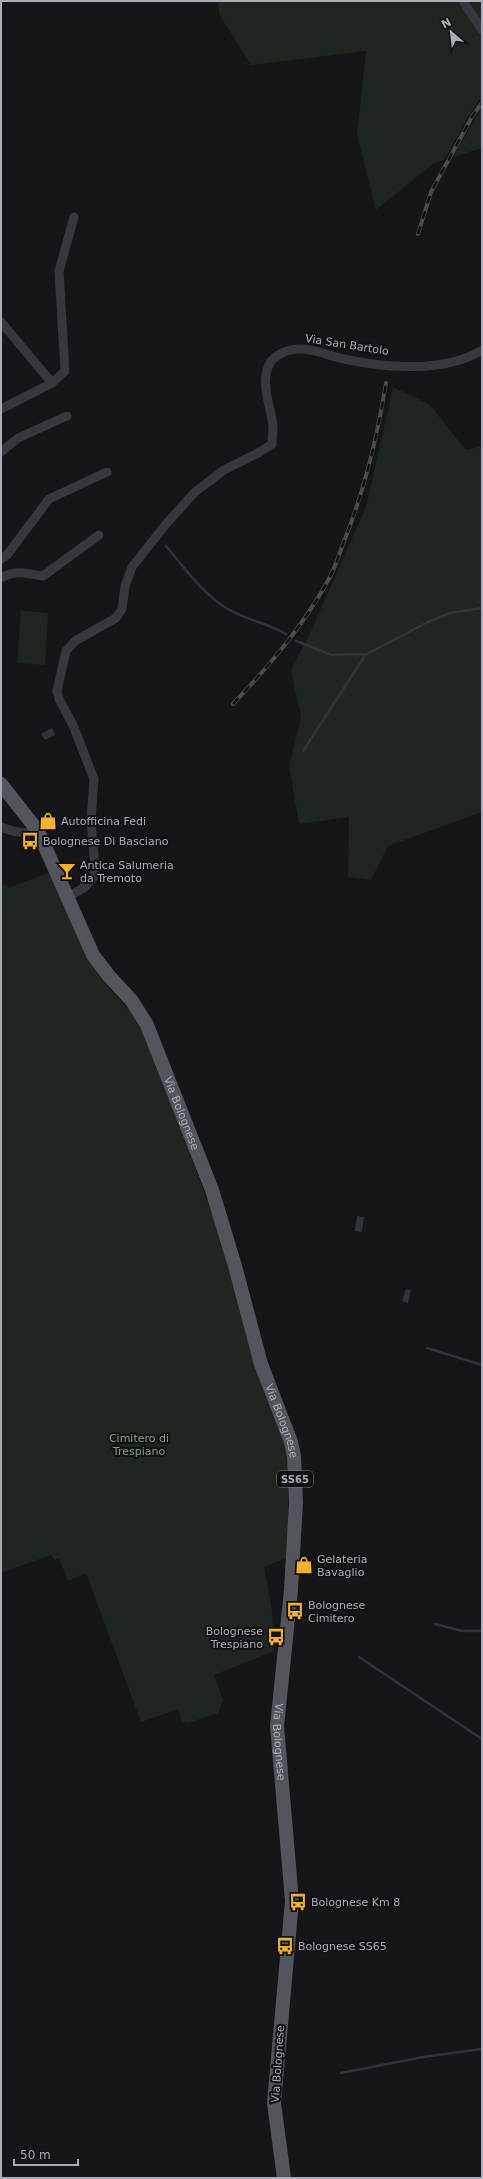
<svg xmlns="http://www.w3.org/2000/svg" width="483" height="2179" font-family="'DejaVu Sans',sans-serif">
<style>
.green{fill:#1e261f}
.water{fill:#2c353c}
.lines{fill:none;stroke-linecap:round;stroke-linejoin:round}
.stream{stroke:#2c353c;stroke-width:2.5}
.street{stroke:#37383d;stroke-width:9}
.primary{stroke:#53555c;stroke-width:14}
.rail-casing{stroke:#4a4c52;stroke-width:4}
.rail{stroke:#111113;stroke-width:2.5;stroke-dasharray:8;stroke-linecap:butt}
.labels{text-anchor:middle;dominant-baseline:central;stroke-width:4;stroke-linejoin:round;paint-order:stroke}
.shield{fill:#111113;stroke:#7b7e86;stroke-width:1}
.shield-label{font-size:10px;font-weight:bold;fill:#a8adb8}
.street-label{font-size:11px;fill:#a8adb8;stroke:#111113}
.poi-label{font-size:11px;fill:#a8adb8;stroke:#111113;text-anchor:start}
.park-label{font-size:11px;fill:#7fa381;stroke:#111113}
</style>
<rect width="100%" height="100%" fill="#161618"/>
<!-- green -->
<path class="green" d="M 218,1 L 482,1 L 482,97 L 470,114 L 444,160 L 434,163 L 376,210 L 357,134 L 366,51 L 251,65 L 219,14 Z
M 482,107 L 482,148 L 453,157 Z
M 393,387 L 430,405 L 466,450 L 482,446 L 482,812 L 388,846 L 371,880 L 348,877 L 349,817 L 299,824 L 289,766 L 301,717 L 291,670 L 310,633 L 366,507 Z
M 21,611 L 48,613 L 45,665 L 17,663 Z
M 51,872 L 89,961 L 109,988 L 130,1011 L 143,1032 L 156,1062 L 217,1227 L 251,1351 L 285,1439 L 288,1457 L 288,1557 L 264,1567 L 272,1610 L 274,1651 L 214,1675 L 223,1700 L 218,1713 L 188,1723 L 182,1721 L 178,1709 L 141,1722 L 86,1573 L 68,1581 L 59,1558 L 55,1560 L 51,1555 L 1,1573 L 1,887 L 6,884 L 8,888 Z"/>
<!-- water -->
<path class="water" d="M 52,728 L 55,735 L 45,740 L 41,734 Z
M 357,1216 L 364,1217 L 362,1232 L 355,1231 Z
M 406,1289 L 411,1290 L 408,1303 L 402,1301 Z"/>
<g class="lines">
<!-- stream -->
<path class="stream" d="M 166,546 C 184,567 202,593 226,608 C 245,620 268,623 286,634
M 296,641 L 332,655 L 367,654 L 428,622 L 450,613 L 482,608
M 303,751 L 366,654
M 427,1348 L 482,1365
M 435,1624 L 463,1631 L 482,1631
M 359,1657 L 482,1739
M 341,2073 L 423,2057 L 482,2049"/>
<!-- street -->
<path class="street" d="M 463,1 L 482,30
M 1,322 L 52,383
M 1,409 L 52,383 L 65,371 L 59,271 L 74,217
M 1,452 L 18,438 L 67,416
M 1,559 L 7,555 L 49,499 L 107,472
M 1,578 C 16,569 28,574 43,576 L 99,535
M 1,827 C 13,832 26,835 38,831
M 68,897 L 85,887 L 93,878 L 95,867 L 91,821 L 94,779 L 73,725 L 59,699 L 57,691 L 66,651 L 75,641 L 116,618 L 122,609 L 125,586 L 132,567 L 166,524 L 195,492 L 224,470 L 258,453 L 272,444 C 272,438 273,432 273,426 C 271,407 260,384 269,365 C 274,354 289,349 300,349 C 316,349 329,356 344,359 C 385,368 445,373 482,350"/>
<!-- primary -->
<path class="primary" id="s1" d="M 1,784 L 38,831 L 93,955 L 109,976 L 132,1001 L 147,1025 L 212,1190 L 235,1266 L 261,1364 L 291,1442 L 294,1456 L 296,1502 L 291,1590 L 277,1726 L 292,1901 L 274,2103 L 284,2178"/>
<!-- rail casing -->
<g class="rail-casing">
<path id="rail" d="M 418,234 L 431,192 L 473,115 L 482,103
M 233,704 C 270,665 304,625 330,577 C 335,567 339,555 343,544 C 364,492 377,439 386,383"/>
</g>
<!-- rail -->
<use href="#rail" class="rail"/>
</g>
<!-- icons -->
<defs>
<g id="shop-bare" transform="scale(1.38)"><path d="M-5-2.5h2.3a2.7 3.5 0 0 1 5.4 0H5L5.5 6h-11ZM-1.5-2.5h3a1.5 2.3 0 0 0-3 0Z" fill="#f2b134" stroke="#111113" stroke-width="2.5" paint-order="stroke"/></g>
<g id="bus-bare" transform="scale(1.38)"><path d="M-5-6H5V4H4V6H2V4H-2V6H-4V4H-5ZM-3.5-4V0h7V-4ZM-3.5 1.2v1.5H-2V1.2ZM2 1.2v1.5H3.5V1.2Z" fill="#f2b134" stroke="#111113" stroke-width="2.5" paint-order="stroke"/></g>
<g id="bar-bare" transform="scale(1.38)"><path d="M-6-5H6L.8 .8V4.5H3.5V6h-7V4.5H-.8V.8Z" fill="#f2b134" stroke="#111113" stroke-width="2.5" paint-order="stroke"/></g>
</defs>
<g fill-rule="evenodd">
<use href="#shop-bare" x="48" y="821"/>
<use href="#bus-bare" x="30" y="841"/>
<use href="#bar-bare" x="67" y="871"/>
<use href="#shop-bare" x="304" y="1565"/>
<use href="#bus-bare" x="295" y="1611"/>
<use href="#bus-bare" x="276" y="1637"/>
<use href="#bus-bare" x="298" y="1902"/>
<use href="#bus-bare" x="285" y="1946"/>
</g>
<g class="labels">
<!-- shield labels -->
<rect class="shield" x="277" y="1471" width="36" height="16" rx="3"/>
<g class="shield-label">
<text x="295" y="1479">SS65</text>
</g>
<!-- street labels -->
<g class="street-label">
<text transform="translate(347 345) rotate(9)">Via San Bartolo</text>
<text stroke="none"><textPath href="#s1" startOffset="379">Via Bolognese</textPath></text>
<text stroke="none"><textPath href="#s1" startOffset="703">Via Bolognese</textPath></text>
<text stroke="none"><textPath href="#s1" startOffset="1027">Via Bolognese</textPath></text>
<text transform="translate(278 2064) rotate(-86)">Via Bolognese</text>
</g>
<!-- poi labels -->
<g class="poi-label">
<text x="61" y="821">Autofficina Fedi</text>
<text x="43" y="841">Bolognese Di Basciano</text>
<text x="80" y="865">Antica Salumeria<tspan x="80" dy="13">da Tremoto</tspan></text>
<text x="317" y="1559">Gelateria<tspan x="317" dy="13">Bavaglio</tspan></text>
<text x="308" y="1605">Bolognese<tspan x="308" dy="13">Cimitero</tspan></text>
<text x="263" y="1631" text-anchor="end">Bolognese<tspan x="263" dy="13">Trespiano</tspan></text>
<text x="311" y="1902">Bolognese Km 8</text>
<text x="298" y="1946">Bolognese SS65</text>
</g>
<!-- park labels -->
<g class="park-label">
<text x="139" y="1438">Cimitero di<tspan x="139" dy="13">Trespiano</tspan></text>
</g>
</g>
<!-- border -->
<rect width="483" height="2179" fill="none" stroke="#a8adb8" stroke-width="4"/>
<!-- north arrow -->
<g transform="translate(451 32) rotate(332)" stroke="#111113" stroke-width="3" paint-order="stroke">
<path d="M0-3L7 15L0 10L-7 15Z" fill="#a8adb8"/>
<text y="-6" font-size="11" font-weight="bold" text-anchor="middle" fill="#a8adb8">N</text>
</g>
<!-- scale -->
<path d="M14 2159v6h64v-6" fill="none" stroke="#a8adb8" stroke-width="2"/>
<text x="20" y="2159" font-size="12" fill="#a8adb8" stroke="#111113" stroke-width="3" paint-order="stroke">50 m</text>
</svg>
